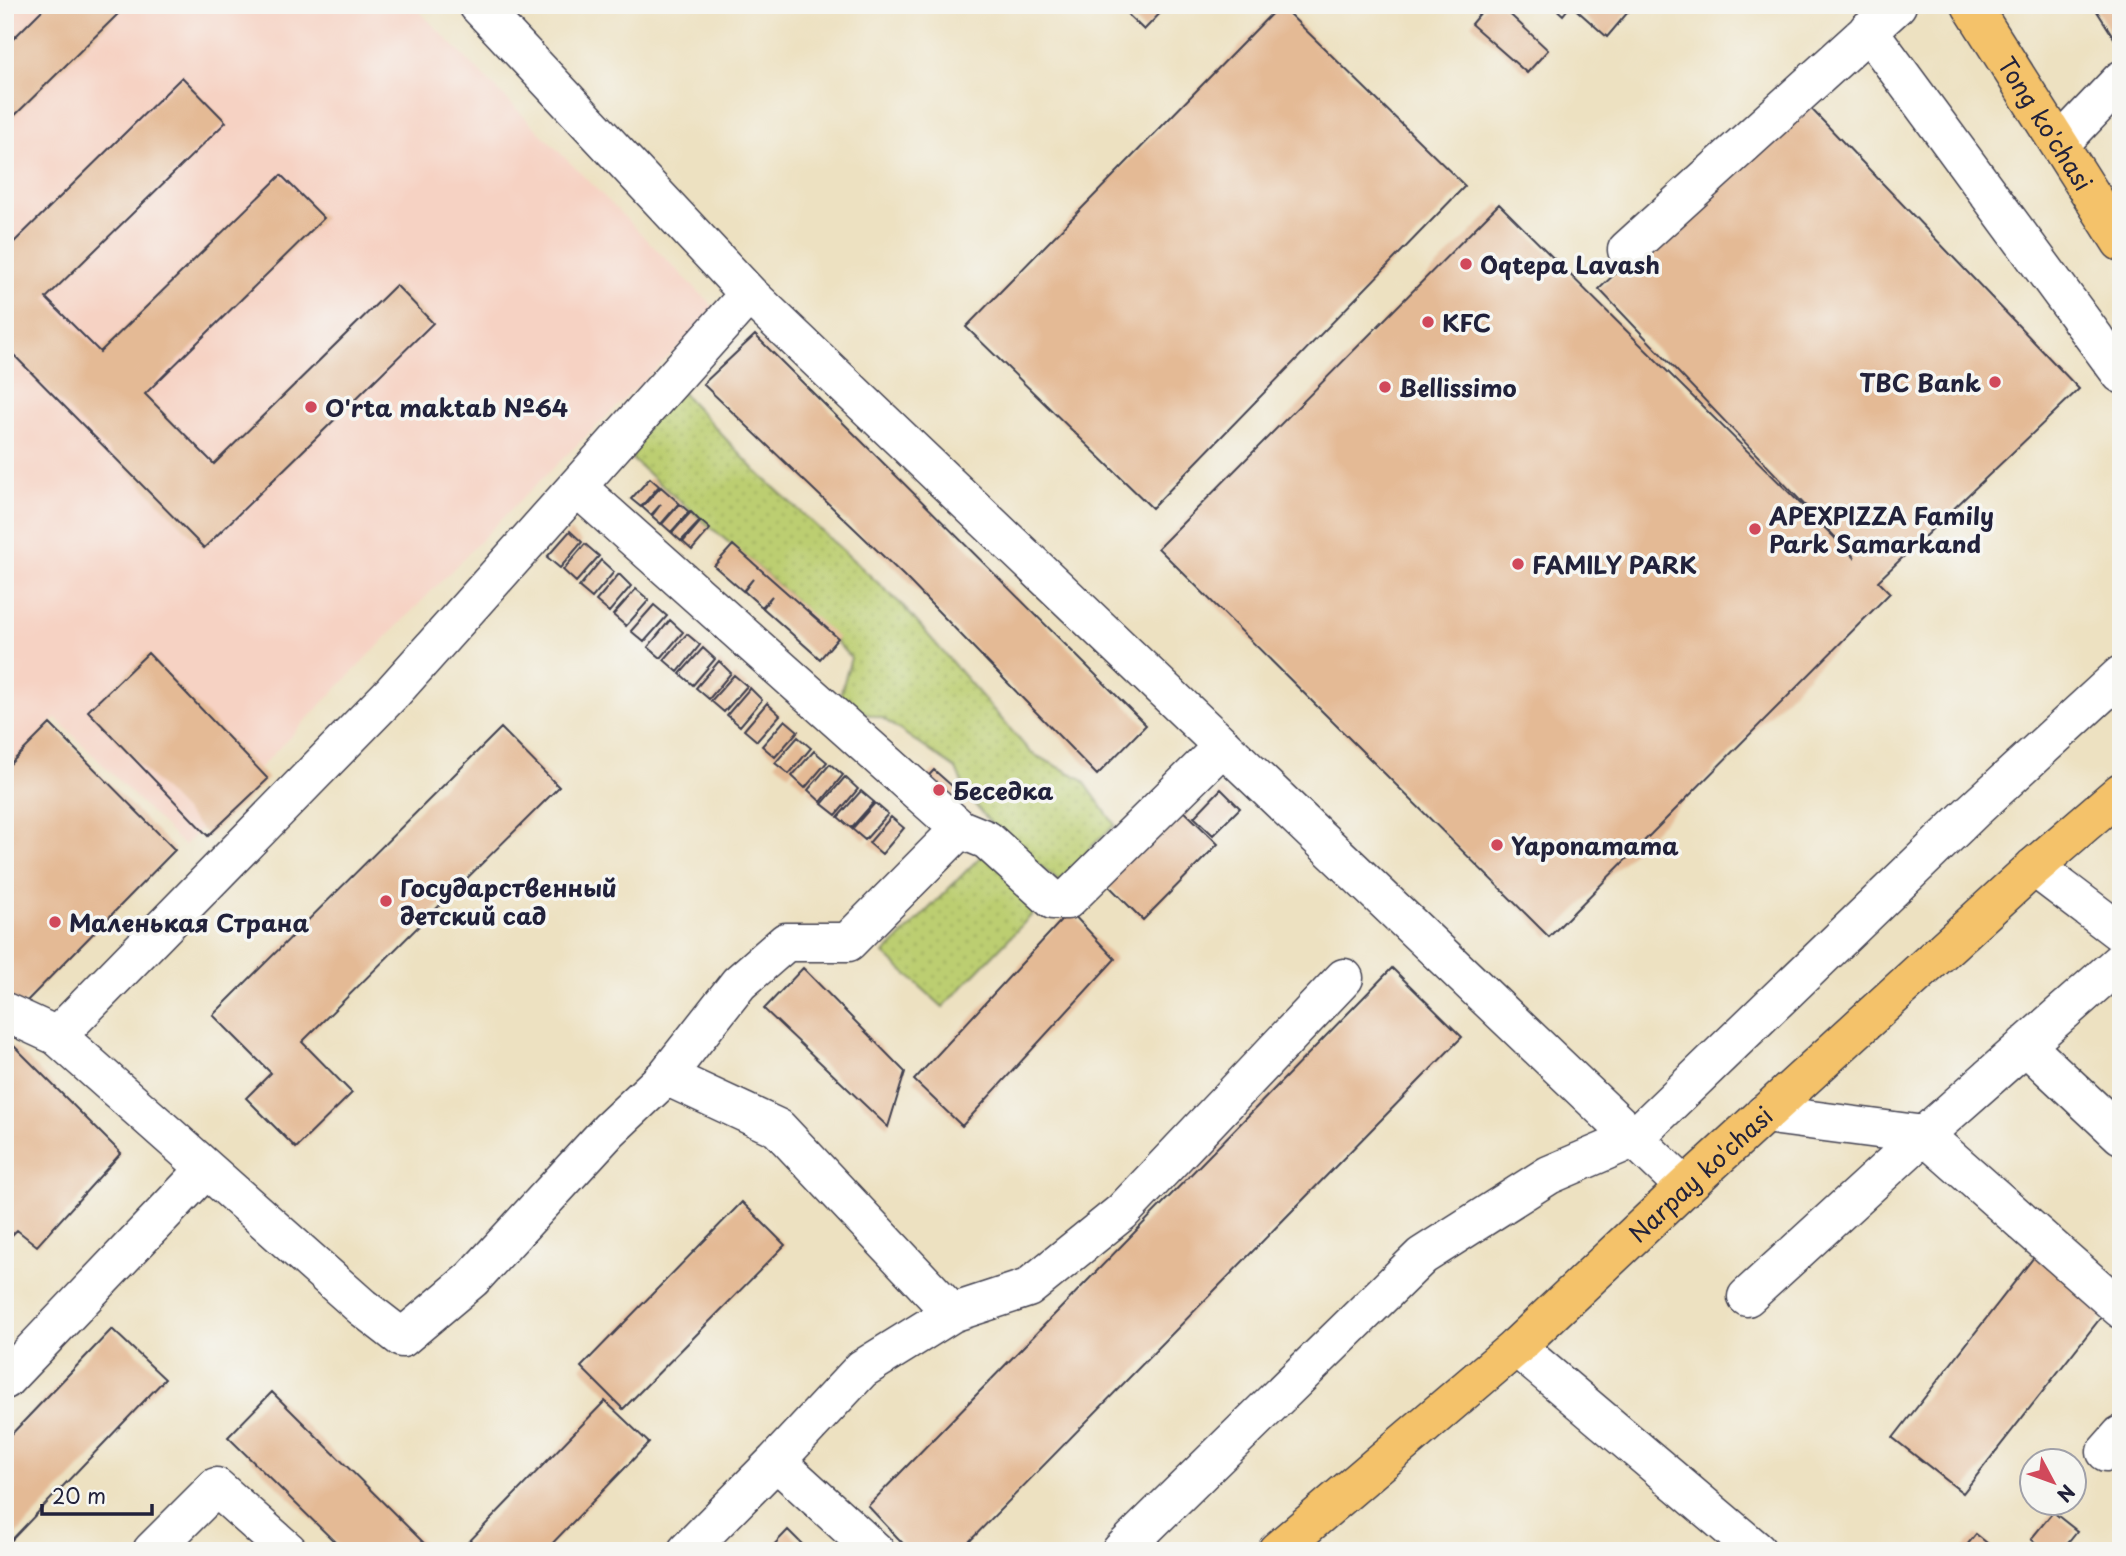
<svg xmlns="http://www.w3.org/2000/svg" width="2126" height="1556" font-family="'Playpen Sans',sans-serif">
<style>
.built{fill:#f6d2c3}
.park{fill:url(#park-dots);stroke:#6f7856;stroke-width:2}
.building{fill:#e4ba95}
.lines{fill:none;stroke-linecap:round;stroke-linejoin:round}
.minor-casing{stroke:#403f4f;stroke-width:41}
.major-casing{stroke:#403f4f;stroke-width:41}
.minor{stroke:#fff;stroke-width:38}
.major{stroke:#f4c26a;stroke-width:38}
.poi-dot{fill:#d1495b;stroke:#f6f6f2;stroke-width:2.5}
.labels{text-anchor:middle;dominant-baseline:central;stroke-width:7;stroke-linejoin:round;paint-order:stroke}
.street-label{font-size:24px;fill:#22223b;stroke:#f6f6f2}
.poi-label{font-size:24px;font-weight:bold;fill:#22223b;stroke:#f6f6f2;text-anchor:start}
</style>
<defs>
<pattern id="park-dots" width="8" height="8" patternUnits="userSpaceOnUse" patternTransform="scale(1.75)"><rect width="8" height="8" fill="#bcce71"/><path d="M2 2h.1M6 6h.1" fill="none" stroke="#a1b163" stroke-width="1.8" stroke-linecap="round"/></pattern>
</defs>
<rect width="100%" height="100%" fill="#f6f6f2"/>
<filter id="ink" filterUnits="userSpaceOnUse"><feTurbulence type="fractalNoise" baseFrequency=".0143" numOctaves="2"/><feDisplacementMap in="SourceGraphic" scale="14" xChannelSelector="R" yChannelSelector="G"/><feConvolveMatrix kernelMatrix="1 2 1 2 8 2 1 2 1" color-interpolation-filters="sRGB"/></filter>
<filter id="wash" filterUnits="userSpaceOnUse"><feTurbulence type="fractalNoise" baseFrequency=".00686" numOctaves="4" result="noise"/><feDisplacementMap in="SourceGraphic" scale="28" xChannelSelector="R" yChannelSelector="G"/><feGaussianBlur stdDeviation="1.57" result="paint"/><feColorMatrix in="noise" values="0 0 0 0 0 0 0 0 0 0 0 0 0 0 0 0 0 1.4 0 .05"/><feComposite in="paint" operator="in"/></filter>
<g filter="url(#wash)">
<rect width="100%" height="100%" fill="#ede1c1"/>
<!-- built -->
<path class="built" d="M 5,5 L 413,5 L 717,310 L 517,503 L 184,846 L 56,718 L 5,769 Z"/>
<!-- park -->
<path class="park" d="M 676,386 L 756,471 L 902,605 L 1031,753 L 1082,779 L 1115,825 L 1092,846 L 1060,882 L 997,830 L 968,797 L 956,769 L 882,718 L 837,706 L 851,658 C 785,583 705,526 632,459 L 638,441 Z
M 989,848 L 1045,901 L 943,1007 L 884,954 Z"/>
<g id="blocks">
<!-- building -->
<path class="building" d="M 47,5 L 111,5 L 119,13 L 5,125 L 5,47 Z
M 1118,5 L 1168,5 L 1144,30 Z
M 1280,5 L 1465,186 L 1152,508 L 966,327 Z
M 1487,5 L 1500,5 L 1548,50 L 1527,73 L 1471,24 Z
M 1552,5 L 1634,5 L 1607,37 L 1571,5 L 1563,15 Z
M 2093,5 L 2121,5 L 2121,37 L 2116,41 Z
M 182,77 L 226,122 L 46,298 L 100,352 L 281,175 L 324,218 L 145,394 L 214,464 L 396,285 L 433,323 L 204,548 L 5,346 L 5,251 Z
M 1800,97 L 2079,389 L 1878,581 L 1890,593 L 1549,937 L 1158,548 L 1499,204 L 1855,558 L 1599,289 Z
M 755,335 L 1146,725 L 1097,775 L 904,576 L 703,384 Z
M 650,478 L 659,486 L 641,507 L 631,499 Z
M 661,487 L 679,503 L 661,524 L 652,516 L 661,504 L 651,515 L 642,507 Z
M 680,504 L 689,512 L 671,532 L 662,524 Z
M 691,512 L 700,521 L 681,541 L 672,533 Z
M 701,521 L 710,529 L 692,550 L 683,542 Z
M 570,531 L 582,542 L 560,568 L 547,557 Z
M 585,544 L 599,556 L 576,582 L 563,570 Z
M 733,545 L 838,638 L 820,659 L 763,608 L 772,596 L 762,607 L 744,591 L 753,579 L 743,591 L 714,566 Z
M 601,560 L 614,572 L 592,598 L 579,587 Z
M 619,574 L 631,586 L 609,612 L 596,601 Z
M 636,589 L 649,600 L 626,626 L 613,615 Z
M 654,605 L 667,616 L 644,642 L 631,631 Z
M 670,620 L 683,632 L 661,658 L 648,647 Z
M 687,634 L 700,645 L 678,672 L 664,660 Z
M 703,648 L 715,659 L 693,685 L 680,674 Z
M 148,653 L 268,779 L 208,836 L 88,711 Z
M 719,661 L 731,673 L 709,699 L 696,688 Z
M 734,675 L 747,686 L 724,712 L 711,701 Z
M 750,688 L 762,700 L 740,726 L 727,715 Z
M 767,703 L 780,715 L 757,741 L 744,730 Z
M 785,720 L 798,731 L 775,757 L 762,746 Z
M 50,724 L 175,850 L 20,1008 L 5,994 L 5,769 Z
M 501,728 L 559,787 L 302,1042 L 352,1093 L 296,1148 L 246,1098 L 271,1073 L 213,1015 Z
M 798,737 L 811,748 L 789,774 L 775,763 Z
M 814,751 L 827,762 L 805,788 L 792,776 Z
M 830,764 L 843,775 L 821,802 L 808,790 Z
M 934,770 L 960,793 L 945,810 L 919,786 Z
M 845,777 L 858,789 L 836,815 L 822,804 Z
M 1221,789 L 1240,808 L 1213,835 L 1194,817 Z
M 861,791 L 874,802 L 851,828 L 838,817 Z
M 875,803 L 888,814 L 865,840 L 852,829 Z
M 1177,804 L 1218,844 L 1143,920 L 1102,879 Z
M 891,817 L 904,828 L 882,854 L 869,843 Z
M 1070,911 L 1115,959 L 962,1126 L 914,1080 Z
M 803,968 L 905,1072 L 888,1127 L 764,1009 Z
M 1392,968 L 1462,1037 L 960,1551 L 910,1551 L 868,1506 Z
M 14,1046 L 121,1153 L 37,1246 L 17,1230 L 5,1242 L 5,1056 Z
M 742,1202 L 785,1245 L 623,1409 L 581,1367 Z
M 2038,1252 L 2109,1307 L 1963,1493 L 1893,1438 Z
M 112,1329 L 165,1379 L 5,1547 L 5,1441 Z
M 272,1392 L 432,1551 L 344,1551 L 228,1437 Z
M 605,1401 L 649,1443 L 545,1551 L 460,1551 Z
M 2053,1512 L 2077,1531 L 2061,1551 L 2046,1551 L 2031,1539 Z
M 788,1530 L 809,1551 L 768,1551 Z
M 1976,1534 L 1997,1551 L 1962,1551 Z"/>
</g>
</g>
<g filter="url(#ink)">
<use href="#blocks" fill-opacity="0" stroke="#403f4f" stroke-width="2"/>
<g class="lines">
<!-- minor casing -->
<g class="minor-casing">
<path id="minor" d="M 478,5 L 749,294 L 1685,1187
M 1868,30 L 2121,374
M 2060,144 L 2121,80
M 1627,250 L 1897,5
M 578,488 L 960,829 L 848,942 L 786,942 L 739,983 L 666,1076
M 960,829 L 987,840 L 1053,900 L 1067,900 L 1223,746
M 2034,867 L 2121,933
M 5,1012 L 57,1036 L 362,1307 L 402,1338 L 472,1279 L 609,1130 L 666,1076 L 778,1128 L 952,1313 L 862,1369 L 776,1461 L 875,1551
M 57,1036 L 393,692 L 749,294
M 2025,1045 L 2121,1135
M 1764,1114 L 1924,1135 L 2121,1309
M 1747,1297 L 1924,1135 L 2121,961
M 952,1313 L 1028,1288 L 1122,1212 L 1344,978
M 1516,1347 L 1757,1551
M 5,1380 L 206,1169
M 2106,1452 L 2121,1435
M 152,1551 L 216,1487 L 288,1551
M 687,1551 L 776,1461
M 1121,1551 L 1422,1256 L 1549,1175 L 1633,1139 L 1973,811 L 2121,675"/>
</g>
<!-- major casing -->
<g class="major-casing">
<g id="major">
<path id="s1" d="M 1971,5 L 2121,242"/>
<path id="s2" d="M 1277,1551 L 1516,1347 L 1685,1187 L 2034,867 L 2121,792"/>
</g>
</g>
<!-- minor -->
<use href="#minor" class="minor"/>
<!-- major -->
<use href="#major" class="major"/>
</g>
</g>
<!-- markers -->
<g class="poi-dot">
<circle cx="1466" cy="264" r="7"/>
<circle cx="1428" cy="322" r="7"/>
<circle cx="1995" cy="382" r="7"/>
<circle cx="1385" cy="387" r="7"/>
<circle cx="311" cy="407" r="7"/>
<circle cx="1755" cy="529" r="7"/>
<circle cx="1518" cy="564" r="7"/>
<circle cx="939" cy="790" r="7"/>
<circle cx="1497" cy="845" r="7"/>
<circle cx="386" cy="901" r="7"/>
<circle cx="55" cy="922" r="7"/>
</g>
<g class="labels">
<!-- street labels -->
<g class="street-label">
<text stroke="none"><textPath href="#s1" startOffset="140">Tong ko'chasi</textPath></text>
<text stroke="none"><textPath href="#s2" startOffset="567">Narpay ko'chasi</textPath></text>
</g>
<!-- poi labels -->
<g class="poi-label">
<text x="1480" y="264">Oqtepa Lavash</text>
<text x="1442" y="322">KFC</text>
<text x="1981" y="382" text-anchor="end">TBC Bank</text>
<text x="1399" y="387">Bellissimo</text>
<text x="325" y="407">O'rta maktab №64</text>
<text x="1769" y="515">APEXPIZZA Family<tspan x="1769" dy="28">Park Samarkand</tspan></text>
<text x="1532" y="564">FAMILY PARK</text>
<text x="953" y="790">Беседка</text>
<text x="1511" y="845">Yaponamama</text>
<text x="400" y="887">Государственный<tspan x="400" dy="28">детский сад</tspan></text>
<text x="69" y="922">Маленькая Страна</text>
</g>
</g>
<!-- margin -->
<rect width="2126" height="1556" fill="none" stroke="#f6f6f2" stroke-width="28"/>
<!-- north arrow -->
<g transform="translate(2053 1482) rotate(131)"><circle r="33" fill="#f6f6f2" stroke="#a1a1a9" stroke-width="2"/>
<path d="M0-5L12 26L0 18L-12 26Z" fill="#d1495b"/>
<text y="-10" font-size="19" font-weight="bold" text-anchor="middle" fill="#22223b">N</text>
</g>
<!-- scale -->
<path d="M42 1504v10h110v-10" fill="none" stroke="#22223b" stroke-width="3.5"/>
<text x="52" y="1504" font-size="21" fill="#22223b" stroke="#f6f6f2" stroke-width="5" paint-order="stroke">20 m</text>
</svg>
